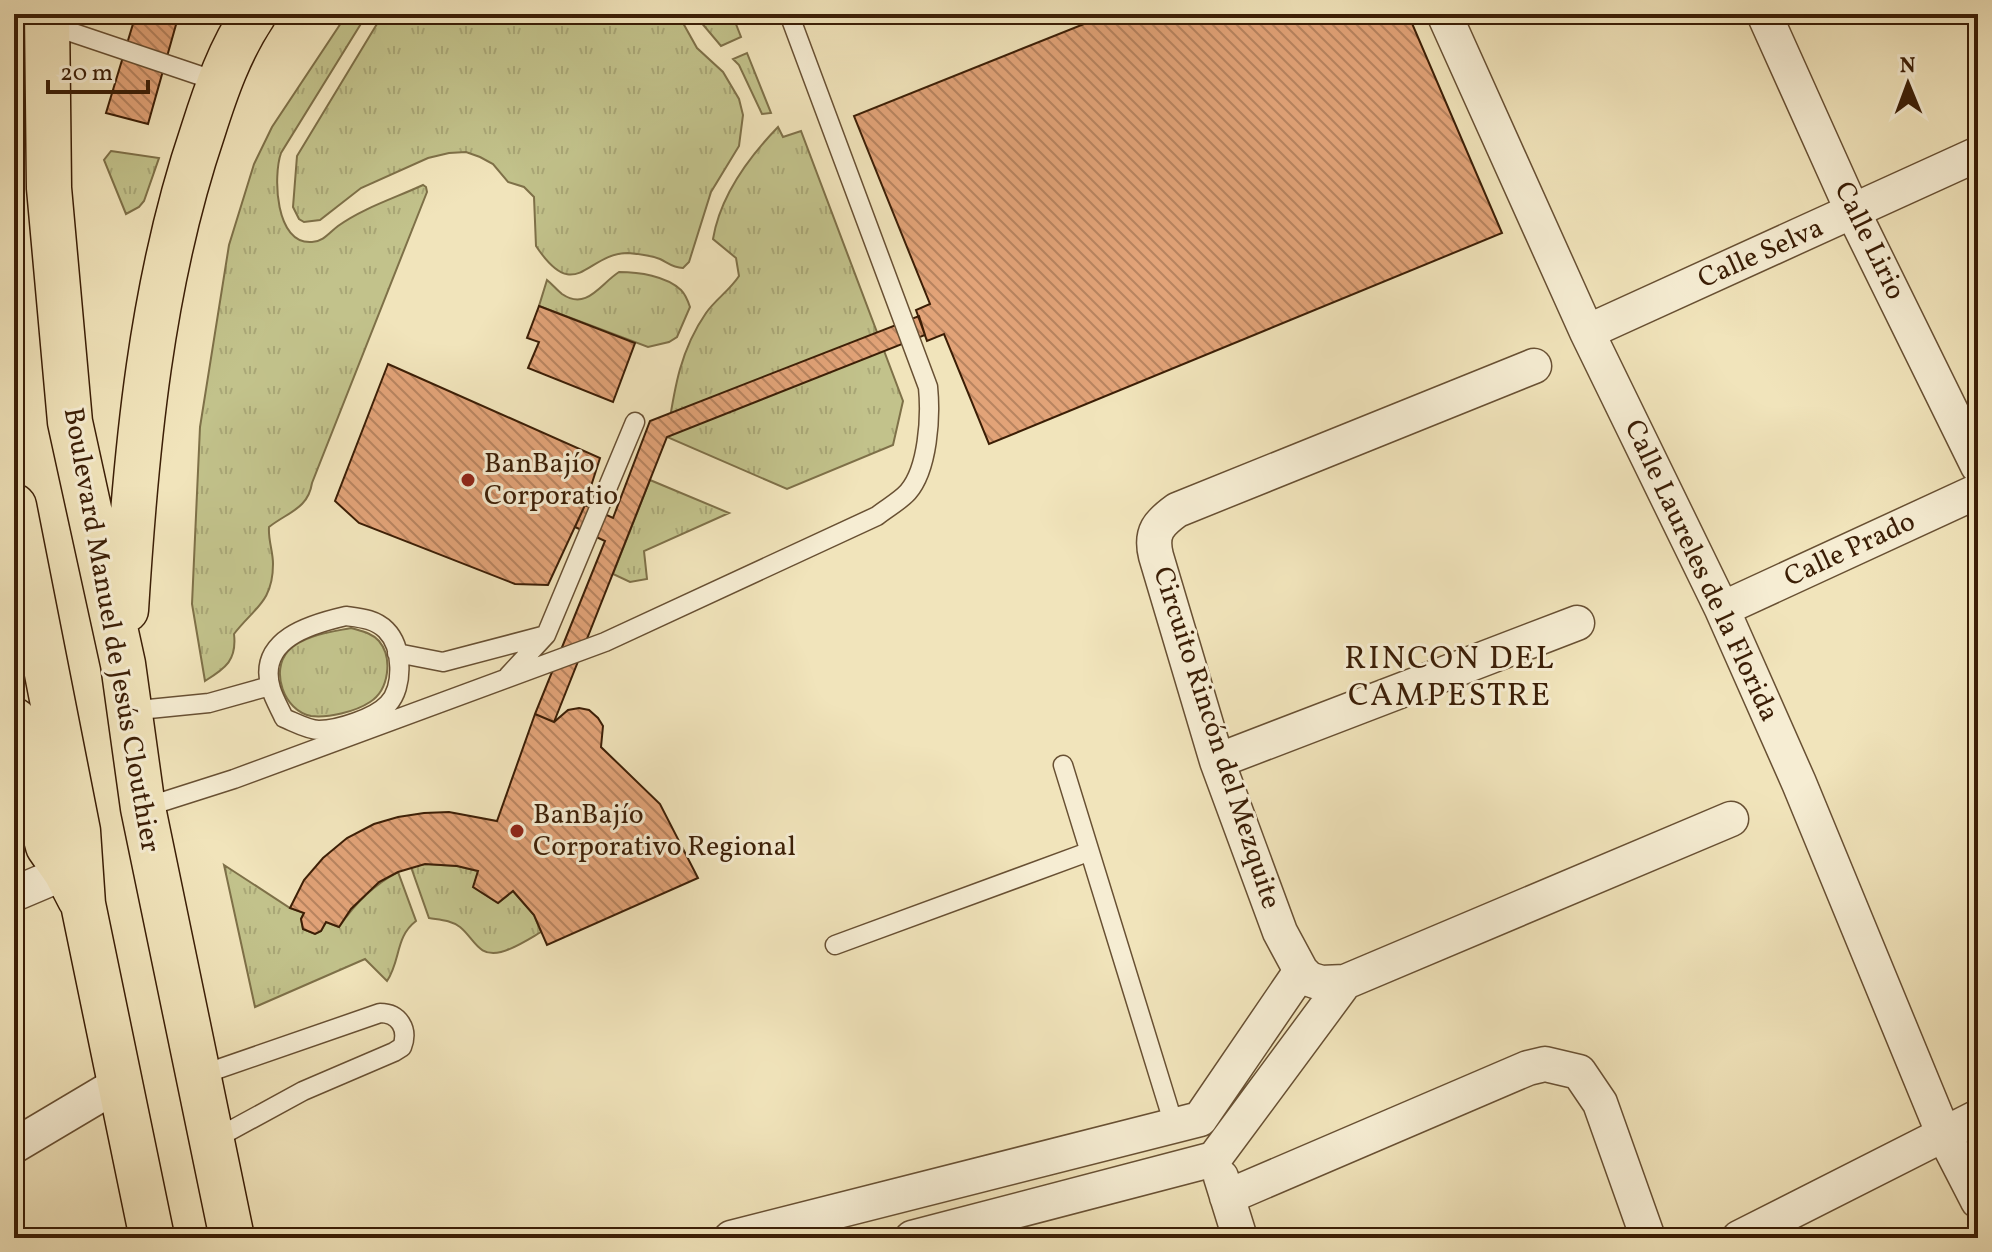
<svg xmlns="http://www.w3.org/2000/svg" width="1992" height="1252" font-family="Vollkorn,serif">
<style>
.grass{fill:url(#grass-tufts);stroke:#7e7048;stroke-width:2}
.building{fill:url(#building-back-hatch);stroke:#3b1e06;stroke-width:2}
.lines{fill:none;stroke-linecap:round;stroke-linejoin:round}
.lane-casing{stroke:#685033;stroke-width:21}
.street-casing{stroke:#685033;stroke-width:37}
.primary-casing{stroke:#3b1e06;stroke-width:47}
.lane{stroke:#f6edd3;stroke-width:18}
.street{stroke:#f6edd3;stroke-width:34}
.primary{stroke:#f1e4bb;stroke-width:44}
.poi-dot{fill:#8f2418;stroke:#f6edd3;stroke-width:3}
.labels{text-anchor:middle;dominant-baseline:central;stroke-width:6;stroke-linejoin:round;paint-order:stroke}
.street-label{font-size:28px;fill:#3b1e06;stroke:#f6edd3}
.poi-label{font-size:28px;fill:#3b1e06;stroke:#f6edd3;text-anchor:start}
.quarter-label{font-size:32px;letter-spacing:2px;fill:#3b1e06;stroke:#f6edd3}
</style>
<defs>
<pattern id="grass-tufts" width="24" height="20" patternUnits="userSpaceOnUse" patternTransform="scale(2)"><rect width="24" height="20" fill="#c2c28b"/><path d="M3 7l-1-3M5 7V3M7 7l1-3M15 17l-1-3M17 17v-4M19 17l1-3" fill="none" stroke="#a8a676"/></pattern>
<pattern id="building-back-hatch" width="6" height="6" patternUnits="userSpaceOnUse" patternTransform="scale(2)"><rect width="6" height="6" fill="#e2a378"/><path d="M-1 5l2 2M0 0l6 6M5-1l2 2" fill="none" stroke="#b88460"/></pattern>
</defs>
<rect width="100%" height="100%" fill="#f1e4bb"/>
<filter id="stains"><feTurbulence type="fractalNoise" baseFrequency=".0025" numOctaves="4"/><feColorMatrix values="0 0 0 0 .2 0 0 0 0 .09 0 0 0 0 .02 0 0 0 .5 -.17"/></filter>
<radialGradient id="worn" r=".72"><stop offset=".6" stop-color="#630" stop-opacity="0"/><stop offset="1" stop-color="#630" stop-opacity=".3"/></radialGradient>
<!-- grass -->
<path class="grass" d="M 347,14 L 367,14 L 281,153 C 273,176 275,245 312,242 C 323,242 330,232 338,226 C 363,208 395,198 423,185 L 426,187 L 427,192 L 312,483 C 308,509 288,512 269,527 C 268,540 273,551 273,564 C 273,602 254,608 234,634 C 237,660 226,668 205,681 L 192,604 L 200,427 L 229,245 L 254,164 L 272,127 Z
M 383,14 L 678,14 L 697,48 L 723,72 L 739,99 L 743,115 L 739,146 L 711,192 L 689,262 L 683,268 C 673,268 668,263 660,259 C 650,255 639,254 628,253 C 586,253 576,306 536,246 L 534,197 L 524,187 L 508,182 L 493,164 L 480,157 L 466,152 L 449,153 L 428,158 L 361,188 L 320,220 L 304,222 L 299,219 L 293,207 L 297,156 Z
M 694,14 L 732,14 L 741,37 L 721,46 Z
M 747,53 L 771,113 L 762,114 L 739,65 L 733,59 Z
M 778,127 L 783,137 L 801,131 L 903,401 L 893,445 L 787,489 L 667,437 C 674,392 679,352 706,313 C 716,299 730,290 739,276 L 736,258 L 713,239 C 720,197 749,157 778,127 Z
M 111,151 L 159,158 L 144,201 L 139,207 L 126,214 L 104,160 Z
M 619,272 C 639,272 666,276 681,290 C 685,294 688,301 690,307 L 677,337 L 669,342 L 648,347 L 539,306 L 547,280 C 552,284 557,290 562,294 C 587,311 600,284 619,272 Z
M 650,480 L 729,513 L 644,551 L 647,579 L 630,582 L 613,574 Z
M 351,628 C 361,631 372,633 379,641 C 393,658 389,690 370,702 C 355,712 328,718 311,716 C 284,711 270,671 288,651 C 303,635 331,632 351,628 Z
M 425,864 L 457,866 L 478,871 L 474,887 L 498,903 L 513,891 L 534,915 L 541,932 C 529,939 514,949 501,952 C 478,958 474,938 460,927 C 450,920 441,920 429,918 L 411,867 Z
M 224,865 L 290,908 L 304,913 L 301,919 L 303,929 L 315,934 L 321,931 L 326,922 L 339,927 C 355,903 373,885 398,872 L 416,921 C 395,937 401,960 387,981 L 365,959 L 255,1007 Z"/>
<!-- building -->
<path class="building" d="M 136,14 L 179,14 L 148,124 L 106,113 Z
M 1109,14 L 1408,14 L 1502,233 L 989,444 L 944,334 L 927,341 L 916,310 L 930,304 L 854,116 Z
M 539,306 L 635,343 L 613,402 L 528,368 L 539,342 L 527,338 Z
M 919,316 L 925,335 L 667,437 L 554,722 L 535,714 L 605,541 L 575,527 L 585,505 L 613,518 L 650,421 Z
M 388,364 L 600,458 L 585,505 L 548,585 L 515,584 L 359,523 L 335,501 Z
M 579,708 L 589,710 L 598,718 L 603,726 L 601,747 L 660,804 L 698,878 L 547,945 L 534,915 L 513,891 L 498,903 L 473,887 L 478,871 L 457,866 L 425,864 L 398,872 L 379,882 L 351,909 L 339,927 L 326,922 L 321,931 L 315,934 L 303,929 L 301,919 L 304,913 L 290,908 L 304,880 L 323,858 L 347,838 L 374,824 L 398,817 L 424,813 L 449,812 L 497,821 L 535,714 L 554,722 L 568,710 Z"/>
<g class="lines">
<!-- lane casing -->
<g class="lane-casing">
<path id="lane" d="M 47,24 L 219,82
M 346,616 C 361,618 375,619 386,630 C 403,647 404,687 388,704 C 375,718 338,730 319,730 C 308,730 294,722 284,718 C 280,709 274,699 271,689 C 256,639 311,624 346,616 Z
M 397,653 L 443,662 L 546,635
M 508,676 L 546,635 L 635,422
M 129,711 L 209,703 L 270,686
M 1063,765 L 1174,1125
M 143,808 L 234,779 L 605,642 L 877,516 C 887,508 900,501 908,492 C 928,469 931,417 928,387 L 789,14
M 835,945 L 1088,852
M 198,1076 L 380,1013 C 399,1013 409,1029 402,1047 L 394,1052 L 303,1091 L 213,1140"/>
</g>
<!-- street casing -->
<g class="street-casing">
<path id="street" d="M 1444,14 L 1587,332 L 1722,609 L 1799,783 L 1944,1135 L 1978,1201
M 1764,14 L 1853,212 L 1978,466
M 1587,332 L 1978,154
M 1534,366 L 1177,510 C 1159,523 1150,532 1156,556 L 1217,761 L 1280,932 L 1301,971 L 1309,979 L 1321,983 L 1345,982 L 1731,819
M 1722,609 L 1978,491
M 1217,761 L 1577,623
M 14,894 L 66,872
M 1200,1119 L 1301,971
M 14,1146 L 120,1083
M 1221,1177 L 1240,1238
M 1227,1197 L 1528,1068 L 1545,1064 L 1579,1072 L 1600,1103 L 1648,1238
M 731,1238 L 1200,1119
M 912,1238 L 1214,1159 L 1345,982
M 1739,1238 L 1978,1117"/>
</g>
<!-- primary casing -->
<g class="primary-casing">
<path id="primary" d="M 47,14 L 49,188 L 70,422 L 123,664 L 143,808 L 232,1238
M 14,506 L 78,831 L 83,904 L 152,1238
M 126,610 C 136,449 151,284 203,131 C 216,90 230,50 254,14
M 14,720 L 48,846 L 66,872 L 80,899"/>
</g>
<!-- lane -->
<use href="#lane" class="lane"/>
<!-- street -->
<use href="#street" class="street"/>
<!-- primary -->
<use href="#primary" class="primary"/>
</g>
<!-- markers -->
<g class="poi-dot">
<circle cx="468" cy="480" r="8"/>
<circle cx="517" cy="831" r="8"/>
</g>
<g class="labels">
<!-- street labels -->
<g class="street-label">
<text transform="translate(1869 241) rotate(64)">Calle Lirio</text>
<text transform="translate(1761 254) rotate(-24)">Calle Selva</text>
<text transform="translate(1850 550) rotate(-25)">Calle Prado</text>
<text transform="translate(1701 571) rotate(65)">Calle Laureles de la Florida</text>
<text transform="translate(111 630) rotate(80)">Boulevard Manuel de Jesús Clouthier</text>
<text transform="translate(1216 738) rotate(72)">Circuito Rincón del Mezquite</text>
</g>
<!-- poi labels -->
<g class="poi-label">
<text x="484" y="464">BanBajío<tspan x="484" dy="32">Corporatio</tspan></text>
<text x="533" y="815">BanBajío<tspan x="533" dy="32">Corporativo Regional</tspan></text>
</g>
<!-- quarter labels -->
<g class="quarter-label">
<text x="1450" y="660">RINCON DEL<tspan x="1450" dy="37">CAMPESTRE</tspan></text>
</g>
</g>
<!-- margin -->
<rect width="1992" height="1252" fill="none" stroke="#f1e4bb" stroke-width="48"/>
<rect x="16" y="16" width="1960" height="1220" fill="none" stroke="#3b1e06" stroke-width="4"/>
<rect x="24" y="24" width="1944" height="1204" fill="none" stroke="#3b1e06" stroke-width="2"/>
<!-- north arrow -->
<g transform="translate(1908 84) rotate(359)" stroke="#f6edd3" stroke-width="6" paint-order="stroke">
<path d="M0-6L14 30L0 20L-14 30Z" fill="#3b1e06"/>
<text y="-12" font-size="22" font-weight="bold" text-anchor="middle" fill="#3b1e06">N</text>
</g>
<!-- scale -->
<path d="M48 80v12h100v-12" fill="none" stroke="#3b1e06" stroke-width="4"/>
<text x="60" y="80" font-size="24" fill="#3b1e06" stroke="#f6edd3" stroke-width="6" paint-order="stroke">20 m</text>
<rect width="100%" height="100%" filter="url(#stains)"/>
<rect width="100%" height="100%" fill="url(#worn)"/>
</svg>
